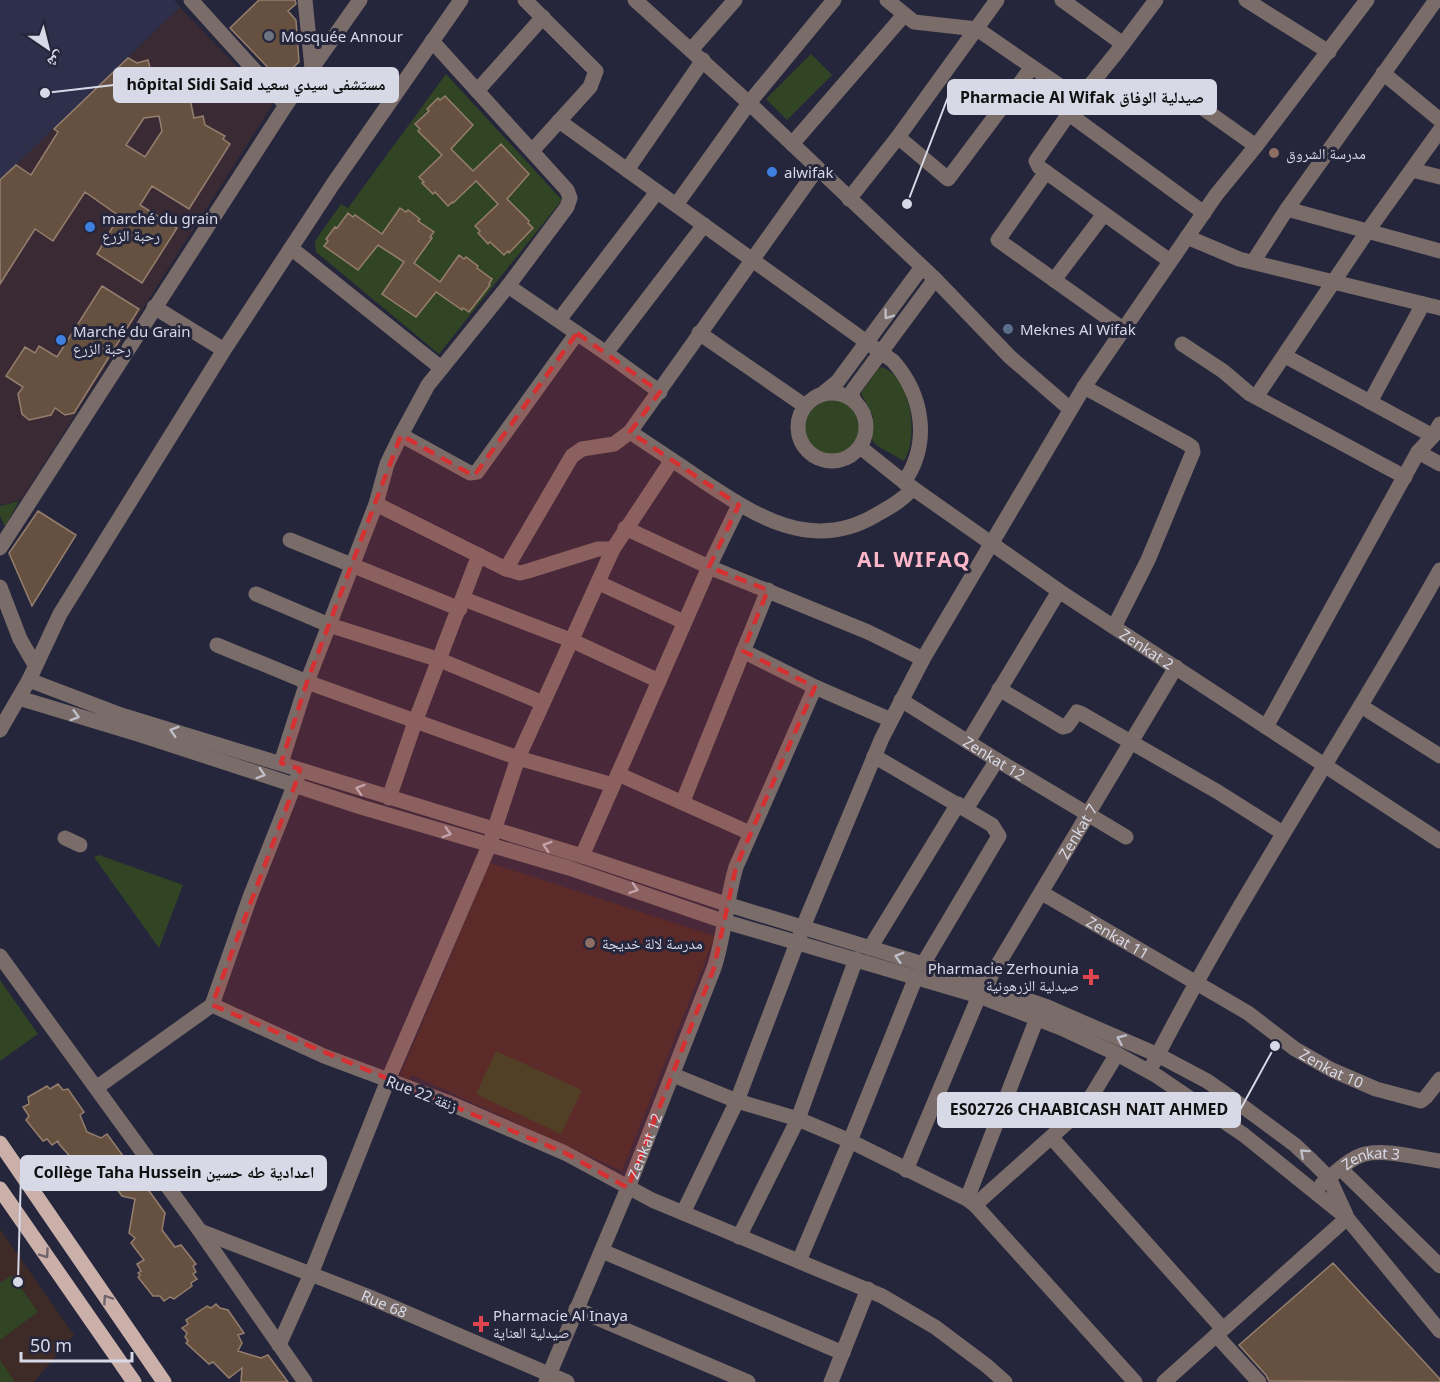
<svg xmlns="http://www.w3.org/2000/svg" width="1440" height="1382" font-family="'Noto Sans','Noto Naskh Arabic',sans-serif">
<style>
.commercial{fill:#3a2a34}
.built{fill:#2e2f4a}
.education{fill:#3e2a27}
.green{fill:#314424}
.building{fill:#665140;stroke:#957e6d;stroke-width:1.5;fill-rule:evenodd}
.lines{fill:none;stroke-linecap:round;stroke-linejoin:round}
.minor{stroke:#796c69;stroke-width:15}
.major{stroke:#cbb0aa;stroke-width:15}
.oneway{stroke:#c0bec8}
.oneway2{stroke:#70646d}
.marked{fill:#d63132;fill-opacity:0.2;stroke:#d63132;stroke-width:4.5;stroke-dasharray:12 8;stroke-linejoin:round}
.worship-dot{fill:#6b7280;stroke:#25263b;stroke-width:2}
.education-dot{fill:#8d6e63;stroke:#25263b;stroke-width:2}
.shop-dot{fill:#3f7fe0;stroke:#25263b;stroke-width:2}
.service-dot{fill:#5c6f8a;stroke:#25263b;stroke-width:2}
.health-dot{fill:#e0444e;stroke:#25263b;stroke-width:2}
.labels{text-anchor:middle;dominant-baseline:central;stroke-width:6;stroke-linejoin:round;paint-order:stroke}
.poi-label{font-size:15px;fill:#d8d9e7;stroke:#25263b;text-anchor:start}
.street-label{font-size:15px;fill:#d8d9e7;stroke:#25263b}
.district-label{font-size:21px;font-weight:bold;letter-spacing:1.5px;fill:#fcb8c9;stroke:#25263b}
.leader{fill:none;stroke:#d8d9e7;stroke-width:2}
.callout-dot{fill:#d8d9e7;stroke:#25263b;stroke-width:2}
.callout{fill:#d8d9e7;stroke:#d8d9e7;stroke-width:2}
.callout-label{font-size:16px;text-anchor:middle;font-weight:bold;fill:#111}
</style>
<rect width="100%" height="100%" fill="#25263b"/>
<!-- commercial -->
<path class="commercial" d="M 180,7 L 273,104 L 21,500 L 0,505 L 0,180 Z"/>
<!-- built -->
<path class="built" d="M 0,0 L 174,0 L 180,7 L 0,180 Z"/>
<!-- education -->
<path class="education" d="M 490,863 L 715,936 L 622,1171 L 412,1075 L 409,1079 L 400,1076 Z
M 0,1229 L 74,1335 L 34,1382 L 0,1382 Z"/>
<!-- green -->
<path class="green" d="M 811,54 L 832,75 L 787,120 L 766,99 Z
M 446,74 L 562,200 L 439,354 L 316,252 L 315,241 L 341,204 L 348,208 Z
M 882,367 C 912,378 919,437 904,461 L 876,445 L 872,440 L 873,416 L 861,393 L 878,369 Z
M802 428a29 29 0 1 1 58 0a29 29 0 1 1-58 0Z
M 19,501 L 6,525 L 4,525 L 0,516 L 0,506 Z
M 99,855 L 183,885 L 159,948 L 94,857 Z
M 0,980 L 38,1034 L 0,1061 Z
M 496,1051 L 582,1090 L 561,1134 L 476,1094 Z
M 12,1275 L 38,1312 L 0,1340 L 0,1283 Z
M 0,1360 L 15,1382 L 0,1382 Z"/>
<!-- building -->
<path class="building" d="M 259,0 L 295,0 L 296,4 L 288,11 L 296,20 L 299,62 L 280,80 L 230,28 Z
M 128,58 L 137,63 L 148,60 L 153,81 L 159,79 L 166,83 L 168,90 L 178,96 L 184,95 L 190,99 L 194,118 L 203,116 L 205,125 L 225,136 L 223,139 L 230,144 L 189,209 L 152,186 L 140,205 L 177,228 L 142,283 L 97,254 L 119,216 L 85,192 L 53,241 L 35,229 L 0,284 L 0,180 L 16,165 L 31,175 L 58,132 L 54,129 ZM 159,116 L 162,131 L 145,157 L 126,145 L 144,118 Z
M 445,96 L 473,125 L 451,149 L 473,171 L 501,144 L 529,174 L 507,199 L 529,221 L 528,223 L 533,228 L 509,253 L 508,251 L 504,255 L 490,242 L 488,244 L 478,233 L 480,231 L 475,226 L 498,204 L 476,181 L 453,203 L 452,202 L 448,206 L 435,192 L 433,194 L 422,183 L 424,182 L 419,177 L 442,155 L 418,131 L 420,129 L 415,124 L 429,111 L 427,109 L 438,98 L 440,100 Z
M 400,208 L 406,212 L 408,210 L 420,219 L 418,221 L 434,232 L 430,237 L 432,238 L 414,263 L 440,282 L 459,255 L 464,259 L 466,257 L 478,266 L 477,268 L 492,279 L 489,284 L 490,285 L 469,312 L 463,308 L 462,310 L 436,292 L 416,317 L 382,294 L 404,262 L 378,245 L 358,270 L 324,246 L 328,241 L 326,239 L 335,227 L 337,228 L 348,213 L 353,217 L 355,215 L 382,234 Z
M 102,286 L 139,309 L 74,413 L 65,415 L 55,408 L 51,415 L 29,420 L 22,414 L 18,394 L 23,387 L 6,376 L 25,347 L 35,353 L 39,346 L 57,357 Z
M 38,511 L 76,535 L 32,606 L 9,553 Z
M 58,1084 L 63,1090 L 68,1089 L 84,1112 L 80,1115 L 87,1132 L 101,1138 L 107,1134 L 126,1160 L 131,1159 L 138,1169 L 141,1170 L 150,1185 L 147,1188 L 165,1213 L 162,1230 L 175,1247 L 181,1245 L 196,1264 L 193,1266 L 196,1272 L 193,1274 L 197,1279 L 191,1283 L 192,1286 L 174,1299 L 170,1297 L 164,1301 L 160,1296 L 153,1296 L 138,1277 L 140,1275 L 138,1273 L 141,1271 L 137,1264 L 144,1260 L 131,1243 L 135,1238 L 129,1233 L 135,1199 L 122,1196 L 100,1166 L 76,1163 L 59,1144 L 58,1141 L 52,1145 L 47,1139 L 43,1141 L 26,1120 L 29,1116 L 23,1107 L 29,1104 L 28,1097 L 47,1086 L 50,1089 Z
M 1333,1263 L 1440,1379 L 1440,1382 L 1269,1381 L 1266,1375 L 1239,1345 Z
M 216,1304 L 220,1308 L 228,1310 L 244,1333 L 238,1335 L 242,1343 L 238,1351 L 261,1358 L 268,1355 L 288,1382 L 241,1382 L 242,1368 L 229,1378 L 213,1362 L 209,1364 L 186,1343 L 188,1341 L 185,1337 L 187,1333 L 182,1328 L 188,1324 L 186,1320 L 207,1306 L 211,1308 Z"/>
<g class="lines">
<!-- minor -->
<g class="minor">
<path d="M 191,0 L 286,105"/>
<path d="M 305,0 L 312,68"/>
<path d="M 525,0 L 596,71 L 590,87 L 532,151"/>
<path d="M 635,0 L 749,103 L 935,279 L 1010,357 L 1070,409"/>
<path d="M 887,0 L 914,22 L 977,29 L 1079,99"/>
<path d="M 1062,0 L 1123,44"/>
<path d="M 1156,0 L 1117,52 L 1079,99 L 1036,161 L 1039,167 L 1170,261"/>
<path d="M 1246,0 L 1329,52"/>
<path d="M 691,50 L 735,0"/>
<path d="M 1383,73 L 1440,120"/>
<path d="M 477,91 L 543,17"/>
<path d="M 1201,107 L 1256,146"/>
<path d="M 1069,114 L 1204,213"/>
<path d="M 559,121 L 893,361 C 923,395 931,443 904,482"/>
<path d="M 898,137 L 948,179 L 1032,67"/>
<path d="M 792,144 L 904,15"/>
<path d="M 627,170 L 703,60"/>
<path d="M 1412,170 L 1440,177"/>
<path d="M 1046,172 L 998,240 L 1123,329"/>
<path d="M 849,199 L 898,137 L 997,0"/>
<path d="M 676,205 L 749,103 L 834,0"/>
<path d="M 1287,209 L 1440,251"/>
<path d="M 1187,237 L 1239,259 L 1440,308"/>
<path d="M 291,248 L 441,368"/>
<path d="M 1253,262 L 1287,209 L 1436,0"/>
<path d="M 1054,280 L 1104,214"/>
<path d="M 508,286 L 606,353 L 660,392"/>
<path d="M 154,307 L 224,350"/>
<path d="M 559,320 L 657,192"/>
<path d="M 699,333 L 805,406"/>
<path d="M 1182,344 L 1223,371 L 1250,394 L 1405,477"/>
<path d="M 606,353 L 704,225"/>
<path d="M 1285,356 L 1433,436"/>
<path d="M 1084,387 L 1186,443 L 1192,447 L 1193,452 L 1148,560 L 1114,627"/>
<circle cx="832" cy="427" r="34"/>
<path d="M 821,395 L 838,381 L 922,267"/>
<path d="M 1256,397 L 1367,232 L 1440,130"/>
<path d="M 855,402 L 852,396 L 853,390 L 935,279"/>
<path d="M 1370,402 L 1423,304"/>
<path d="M 630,432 C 654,448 679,464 703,481 C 756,516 812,553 876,515 C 890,507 903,500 913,488"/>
<path d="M 401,435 L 470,473 L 477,472 L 577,333"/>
<path id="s1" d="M 860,447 L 904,482 L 1059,591 L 1440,841"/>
<path d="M 1418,452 L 1440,464"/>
<path d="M 376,504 L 506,569 L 520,573 L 528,571 L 598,549 L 613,549"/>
<path d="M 625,528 L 709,567 L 868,632 L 923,659"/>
<path d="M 290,540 L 460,609"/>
<path d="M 0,548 L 286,105 L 360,0"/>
<path d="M 506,569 L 572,456 L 582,449 L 614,444 L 630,432 L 817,169"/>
<path d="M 599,583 L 684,622"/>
<path d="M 0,587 L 20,639 L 35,665"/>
<path d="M 256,594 L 329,625 L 440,660 L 543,703"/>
<path d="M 464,599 L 573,641 L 659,681"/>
<path d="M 217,645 L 307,682 L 518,758 L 613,785"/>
<path d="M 743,651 L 815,687 L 891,720"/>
<path d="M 29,680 L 121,715 L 582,856 L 726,904 L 923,964 L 1045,1006 L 1158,1055 L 1207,1081 L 1230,1097 L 1295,1145 L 1313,1162 L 1329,1178 L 1346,1215"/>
<path d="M 999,689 L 1063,727 L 1067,726 L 1077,712 L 1082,714 L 1218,792 L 1283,833"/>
<path d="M 19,698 L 141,735 L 361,807 L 569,868 L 723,921 L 979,996 L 1061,1028 L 1117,1054 L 1157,1076 L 1244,1135 L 1347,1218 L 1440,1331"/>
<path id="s2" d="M 901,700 L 997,760 L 1126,837"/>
<path d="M 1361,706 L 1440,756"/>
<path d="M 1266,727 L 1418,452 L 1433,436 L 1440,424"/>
<path d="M 0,730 L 29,680 L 60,614 L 224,350 L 333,184 L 461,0"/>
<path d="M 968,742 L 1059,591"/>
<path d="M 874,756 L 992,825 L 999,836 L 923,964"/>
<path d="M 281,763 L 307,682 L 376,504 L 387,464 L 401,435 L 428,385 L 508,286 L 567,207 L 570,198 L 567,190 L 432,41"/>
<path d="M 618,774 L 750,833"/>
<path d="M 389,798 L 415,722 L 479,555"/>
<path d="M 683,801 L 768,590"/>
<path d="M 966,809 L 997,760"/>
<path d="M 65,838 L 80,845"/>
<path d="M 582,856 L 709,567 L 739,505"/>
<path id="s3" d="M 1042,893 L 1248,1013 L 1295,1049 L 1332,1070 L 1376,1089 L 1421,1101 L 1426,1097 L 1440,1079"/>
<path d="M 870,948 L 958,804"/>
<path d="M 0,956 L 200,1231 L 305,1382"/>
<path d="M 212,1005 L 324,1056 L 447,1102 L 565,1153 L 652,1200 L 882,1296 L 935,1327 L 987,1366 L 1005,1382"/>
<path d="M 1153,1064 C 1240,894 1347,736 1440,570"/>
<path d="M 673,1075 L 737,1101 L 798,1119 L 850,1141 L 967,1199 L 975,1205 L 1135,1382"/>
<path d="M 96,1088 L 212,1005 L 250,897 L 298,776"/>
<path d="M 1052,1138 L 1223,1329"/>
<path d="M 1341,1169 L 1440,1266"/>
<path id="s4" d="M 906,1170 L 979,996 L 1176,667"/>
<path id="s5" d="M 1322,1184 C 1334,1174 1349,1158 1365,1154 C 1385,1149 1419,1158 1440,1161"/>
<path d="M 967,1199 L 1037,1018"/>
<path d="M 975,1205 L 1079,1112 L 1089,1100 L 1117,1054"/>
<path d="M 683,1213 L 737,1101 L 803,927 L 882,738 L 923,659 L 1084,387 L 1216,195 L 1256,146 L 1367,0"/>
<path id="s6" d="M 200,1231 L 367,1296 L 567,1382"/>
<path d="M 739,1237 L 798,1119 L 856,959"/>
<path d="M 602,1251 L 843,1353"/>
<path d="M 799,1261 L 850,1141 L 916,977"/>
<path d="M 576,1309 L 748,1382"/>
<path d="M 1216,1335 L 1259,1382"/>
<path d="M 279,1345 L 311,1274 L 388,1080 L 489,846 L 518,758 L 613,549 L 672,460"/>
<path id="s7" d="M 546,1382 L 628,1188 L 714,968 C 725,935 726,900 736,867 L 815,687"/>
<path d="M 831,1382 L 868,1289"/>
<path d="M 1164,1382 L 1347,1218"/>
</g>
<!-- major -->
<path class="major" d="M 0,1143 L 164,1382
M 0,1189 L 134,1382"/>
</g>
<!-- one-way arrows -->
<defs><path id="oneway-chevron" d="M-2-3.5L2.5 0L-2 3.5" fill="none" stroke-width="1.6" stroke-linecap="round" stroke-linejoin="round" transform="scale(1.5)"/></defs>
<g class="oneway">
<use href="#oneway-chevron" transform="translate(888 315) rotate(126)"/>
<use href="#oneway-chevron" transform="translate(75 716) rotate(16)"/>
<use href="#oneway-chevron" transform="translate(174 731) rotate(-163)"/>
<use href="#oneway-chevron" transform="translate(261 774) rotate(18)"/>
<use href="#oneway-chevron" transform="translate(360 789) rotate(-162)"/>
<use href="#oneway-chevron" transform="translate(447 833) rotate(16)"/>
<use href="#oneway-chevron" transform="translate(547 846) rotate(-163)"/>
<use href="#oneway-chevron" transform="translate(634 889) rotate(19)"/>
<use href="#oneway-chevron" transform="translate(899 957) rotate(-163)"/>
<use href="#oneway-chevron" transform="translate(1121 1039) rotate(-156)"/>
<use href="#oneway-chevron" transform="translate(1304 1153) rotate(-138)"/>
</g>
<g class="oneway2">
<use href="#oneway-chevron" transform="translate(45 1254) rotate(55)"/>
<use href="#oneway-chevron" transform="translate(107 1299) rotate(-124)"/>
</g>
<!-- marked area -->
<path class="marked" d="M 577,333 L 660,392 L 630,432 L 739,505 L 709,567 L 768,590 L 743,651 L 815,687 L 736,867 L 714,968 L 628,1188 L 565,1153 L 212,1005 L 295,785 L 300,769 L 281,763 L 307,682 L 401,435 L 474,476 Z"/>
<!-- markers -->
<circle class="worship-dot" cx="269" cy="36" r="6"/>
<g class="education-dot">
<circle cx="1274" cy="153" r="6"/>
<circle cx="590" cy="943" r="6"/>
</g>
<g class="shop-dot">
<circle cx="772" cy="172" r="6"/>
<circle cx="90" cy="227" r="6"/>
<circle cx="61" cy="340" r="6"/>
</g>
<circle class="service-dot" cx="1008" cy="329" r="6"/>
<g class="health-dot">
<path d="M1088 968h6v6h6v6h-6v6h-6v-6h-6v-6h6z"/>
<path d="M478 1315h6v6h6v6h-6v6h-6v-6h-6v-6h6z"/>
</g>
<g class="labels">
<!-- poi labels -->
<g class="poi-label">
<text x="281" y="36">Mosquée Annour</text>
<text x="1286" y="153">مدرسة الشروق</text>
<text x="784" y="172">alwifak</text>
<text x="102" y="218">marché du grain<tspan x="102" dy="17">رحبة الزرع</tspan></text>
<text x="1020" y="329">Meknes Al Wifak</text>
<text x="73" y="331">Marché du Grain<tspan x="73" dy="17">رحبة الزرع</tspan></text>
<text x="602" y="943">مدرسة لالة خديجة</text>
<text x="1079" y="968" text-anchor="end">Pharmacie Zerhounia<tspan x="1079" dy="17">صيدلية الزرهونية</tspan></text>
<text x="493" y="1315">Pharmacie Al Inaya<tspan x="493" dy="17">صيدلية العناية</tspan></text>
</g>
<!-- street labels -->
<g class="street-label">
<text stroke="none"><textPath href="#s1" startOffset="351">Zenkat 2</textPath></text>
<text stroke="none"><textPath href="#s2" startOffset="110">Zenkat 12</textPath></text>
<text stroke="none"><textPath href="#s4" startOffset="381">Zenkat 7</textPath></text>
<text stroke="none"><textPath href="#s3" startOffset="88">Zenkat 11</textPath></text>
<text stroke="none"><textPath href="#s3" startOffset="339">Zenkat 10</textPath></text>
<text transform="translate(422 1093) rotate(21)">Rue 22 زنقة</text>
<text stroke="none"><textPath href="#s7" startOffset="256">Zenkat 12</textPath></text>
<text stroke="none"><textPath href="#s5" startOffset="58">Zenkat 3</textPath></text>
<text stroke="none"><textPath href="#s6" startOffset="198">Rue 68</textPath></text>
</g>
<!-- district labels -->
<g class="district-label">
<text x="914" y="559">AL WIFAQ</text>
</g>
</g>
<!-- callouts -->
<path class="leader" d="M45 93L114 85M907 204L948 97M1275 1046L1240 1110M18 1282L21 1173"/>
<g class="callout-dot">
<circle cx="45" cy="93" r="6"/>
<circle cx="907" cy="204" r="6"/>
<circle cx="1275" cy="1046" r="6"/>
<circle cx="18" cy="1282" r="6"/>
</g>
<g class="callout">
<rect x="114" y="68" width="284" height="34" rx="6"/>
<rect x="948" y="80" width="268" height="34" rx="6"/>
<rect x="938" y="1093" width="302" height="34" rx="6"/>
<rect x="21" y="1156" width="305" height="34" rx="6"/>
</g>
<g class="callout-label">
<text x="256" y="90">hôpital Sidi Said مستشفى سيدي سعيد</text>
<text x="1082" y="103">Pharmacie Al Wifak صيدلية الوفاق</text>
<text x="1089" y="1115">ES02726 CHAABICASH NAIT AHMED</text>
<text x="174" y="1178">Collège Taha Hussein اعدادية طه حسين</text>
</g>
<!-- north arrow -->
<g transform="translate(48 48) rotate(145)" stroke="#25263b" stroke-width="4.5" paint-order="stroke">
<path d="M0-4.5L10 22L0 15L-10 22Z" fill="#d8d9e7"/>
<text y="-9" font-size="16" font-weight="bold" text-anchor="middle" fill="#d8d9e7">ش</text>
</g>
<!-- scale -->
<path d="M21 1352v9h111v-9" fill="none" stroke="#d8d9e7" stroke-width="3"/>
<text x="30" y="1352" font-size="18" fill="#d8d9e7" stroke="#25263b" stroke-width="4.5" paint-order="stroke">50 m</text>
</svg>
